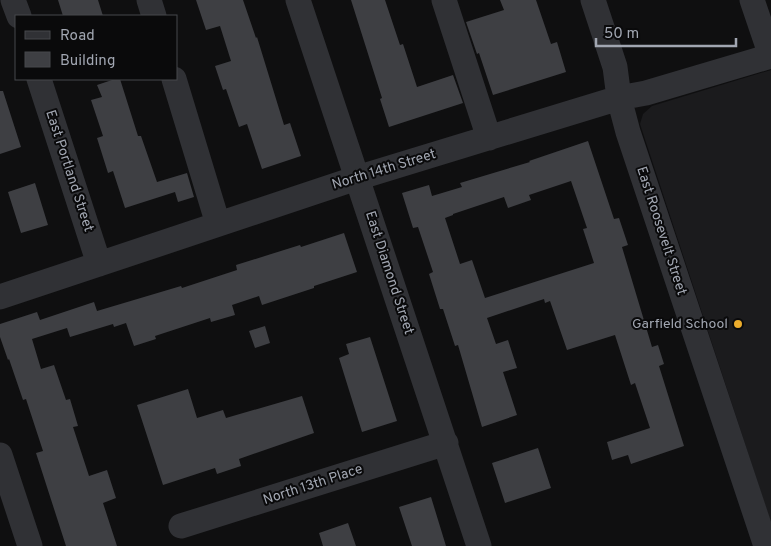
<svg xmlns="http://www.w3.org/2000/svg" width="771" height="546" font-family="Overpass,sans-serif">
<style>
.built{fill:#1b1b1d}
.building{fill:#3e3f43;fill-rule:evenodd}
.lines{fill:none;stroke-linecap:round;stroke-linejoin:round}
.minor{stroke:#303135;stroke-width:25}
.poi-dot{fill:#ebac2c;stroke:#0a0a0b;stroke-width:2}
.labels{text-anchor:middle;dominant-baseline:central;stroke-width:4;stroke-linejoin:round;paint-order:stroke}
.street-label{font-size:14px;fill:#a1a6b1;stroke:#0a0a0b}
.poi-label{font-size:14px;fill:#a1a6b1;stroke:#0a0a0b;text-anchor:end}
</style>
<rect width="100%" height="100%" fill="#0f0f10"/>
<!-- built -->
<path class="built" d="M 771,70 L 771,523 L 640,124 L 643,114 L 652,106 Z"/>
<!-- building -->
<path class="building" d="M 58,0 L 98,0 L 103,16 L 63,16 Z
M 196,0 L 243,0 L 256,38 L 257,37 L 284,125 L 290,123 L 301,156 L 262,169 L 247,124 L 239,127 L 226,89 L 223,90 L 215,66 L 231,61 L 220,26 L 206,30 Z
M 351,0 L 385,0 L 400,45 L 403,44 L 417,87 L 453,75 L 463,103 L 389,127 L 380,99 L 382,98 Z
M 500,0 L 536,0 L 551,44 L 557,42 L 566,72 L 493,95 L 479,53 L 477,54 L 466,22 L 504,10 Z
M 115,79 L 120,79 L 138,136 L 141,136 L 157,182 L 187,173 L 194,197 L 178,202 L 175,192 L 125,208 L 113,171 L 108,173 L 97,138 L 103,136 L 91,100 L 102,97 L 97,85 Z
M 0,91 L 3,91 L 21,147 L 0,154 Z
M 588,141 L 614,219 L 619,218 L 628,245 L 622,247 L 652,347 L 658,345 L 664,364 L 659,366 L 684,446 L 631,464 L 628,455 L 612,460 L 607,442 L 650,428 L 635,383 L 631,385 L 615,335 L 567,350 L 550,301 L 545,303 L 544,299 L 487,318 L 496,344 L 508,340 L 517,368 L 503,372 L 517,415 L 482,427 L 458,345 L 455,346 L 443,309 L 440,309 L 429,274 L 433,272 L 418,227 L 413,228 L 402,193 L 429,185 L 432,196 L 462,187 L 460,183 L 530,162 L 529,161 ZM 571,181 L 587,228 L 583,229 L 594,263 L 485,298 L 472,260 L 460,264 L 445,218 L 453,215 L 453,214 L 504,197 L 508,208 L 531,200 L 529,195 Z
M 35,183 L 48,225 L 21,233 L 8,192 Z
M 344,233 L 357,272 L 314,286 L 314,288 L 262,305 L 259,296 L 232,305 L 235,315 L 211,322 L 210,318 L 155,336 L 156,339 L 134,346 L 126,323 L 114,327 L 113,324 L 70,337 L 67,328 L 32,339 L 41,369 L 54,365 L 66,400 L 70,399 L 78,426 L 73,427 L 89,476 L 107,470 L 116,498 L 103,503 L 117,546 L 66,546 L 36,453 L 43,451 L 26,399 L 23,400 L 9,359 L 8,360 L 0,337 L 0,324 L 37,312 L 40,320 L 94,302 L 97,311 L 181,286 L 182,288 L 237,270 L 236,265 L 300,245 L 301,247 Z
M 265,326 L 270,343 L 255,348 L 249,331 Z
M 370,337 L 397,421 L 362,432 L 339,358 L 349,354 L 346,344 Z
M 188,389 L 197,418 L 223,410 L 226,418 L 302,396 L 314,433 L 239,459 L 241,466 L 217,474 L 215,468 L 163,485 L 137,405 Z
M 538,448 L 551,488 L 505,503 L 492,463 Z
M 431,497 L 446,546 L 412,546 L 399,507 Z
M 348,523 L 356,546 L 323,546 L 319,533 Z"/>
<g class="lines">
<!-- minor -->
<path class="minor" d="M 13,0 L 19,16
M 149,0 L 154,16
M 298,0 L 479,546
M 444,0 L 489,138
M 593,0 L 615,67 L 619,98 L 628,132 L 766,546
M 752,0 L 771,56
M 39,79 L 99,264
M 174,79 L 218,224
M 0,297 L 357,178 L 619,98 L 646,93 L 771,56
M 0,455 L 30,546
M 181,526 L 446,443"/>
</g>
<!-- markers -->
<circle class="poi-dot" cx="738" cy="324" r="5"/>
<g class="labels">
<!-- street labels -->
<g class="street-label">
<text transform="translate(384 170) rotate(-17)">North 14th Street</text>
<text transform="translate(69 171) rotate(72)">East Portland Street</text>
<text transform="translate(661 231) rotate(72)">East Roosevelt Street</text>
<text transform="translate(389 273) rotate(72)">East Diamond Street</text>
<text transform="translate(313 485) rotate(-18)">North 13th Place</text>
</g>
<!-- poi labels -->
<g class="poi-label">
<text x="728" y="324">Garfield School</text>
</g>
</g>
<!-- legend -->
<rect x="15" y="15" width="162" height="65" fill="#0a0a0b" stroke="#46484d"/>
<rect x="25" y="31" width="25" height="8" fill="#303135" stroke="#46484d"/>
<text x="60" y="40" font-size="15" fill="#a1a6b1">Road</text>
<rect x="25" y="52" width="25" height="15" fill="#3e3f43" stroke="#46484d"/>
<text x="60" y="65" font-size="15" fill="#a1a6b1">Building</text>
<!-- scale -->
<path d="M596 38v8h140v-8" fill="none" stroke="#a1a6b1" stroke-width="2.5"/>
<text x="604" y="38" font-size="15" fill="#a1a6b1" stroke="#0a0a0b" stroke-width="4" paint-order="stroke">50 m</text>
</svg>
